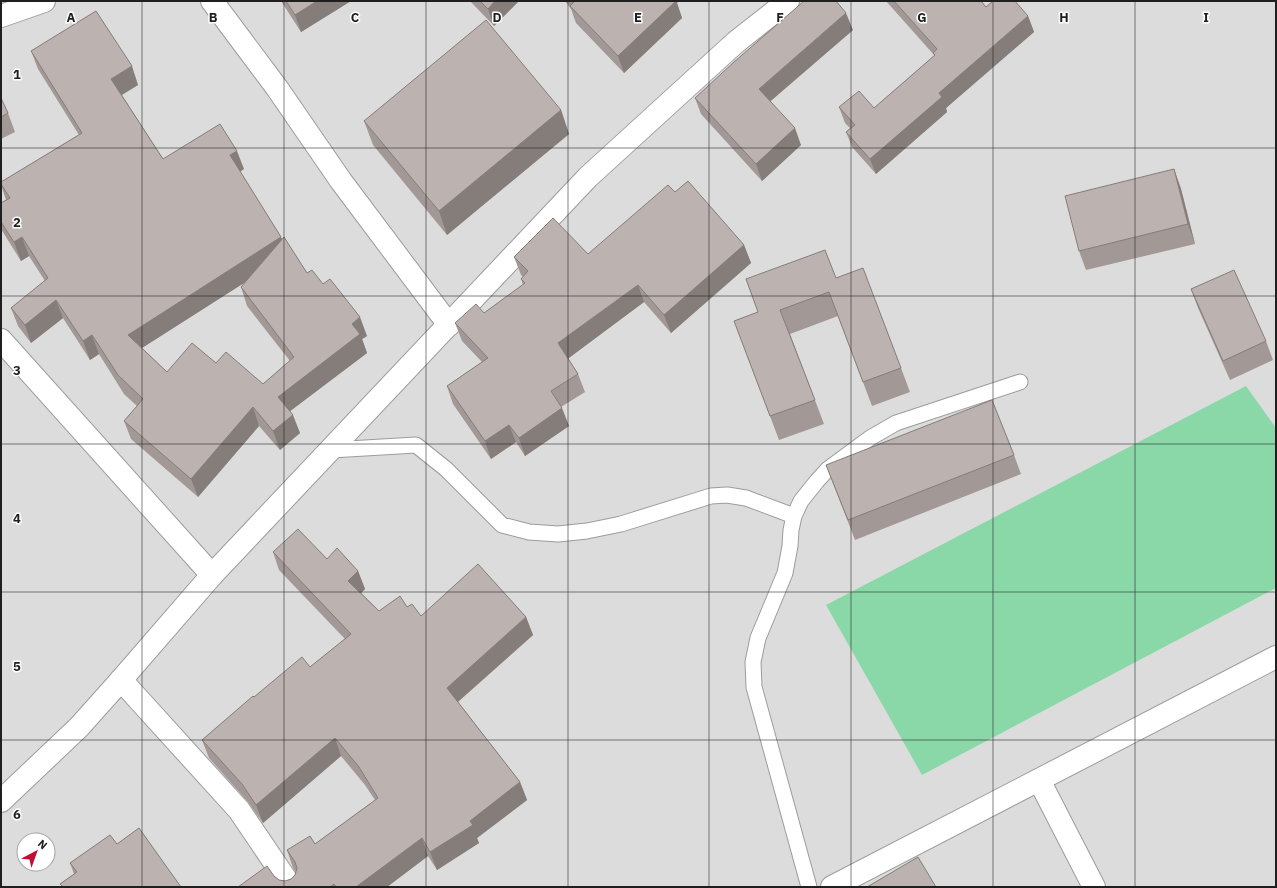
<svg xmlns="http://www.w3.org/2000/svg" width="1277" height="888" font-family="'IBM Plex Sans',sans-serif">
<rect width="100%" height="100%" fill="#efeae6"/>
<path fill="#dddcdc" fill-rule="evenodd" d="M 1,1 L 1276,1 L 1276,887 L 1,887 ZM 24,840 L 48,840 L 48,864 L 24,864 Z"/>
<path fill="#8ad8a8" d="M 1246,386 L 1276,428 L 1276,588 L 922,775 L 826,605 Z"/>
<g fill="none" stroke-linecap="round" stroke-linejoin="round">
<defs>
<g id="service">
<path d="M 331,450 L 416,445 L 446,469 L 502,525 L 529,532 L 558,534 L 587,531 L 621,524 L 711,496 L 727,495 L 746,498 L 794,516"/>
<path d="M 809,887 L 754,687 L 753,662 L 758,638 L 785,573 L 790,546 L 791,530 L 794,516 L 801,501 L 817,481 L 828,469 L 870,438 L 896,423 L 1020,382"/>
</g>
<g id="minor">
<path d="M 212,1 L 277,88 L 341,181 L 449,325"/>
<path d="M 1,16 L 44,1"/>
<path d="M 1,340 L 212,575"/>
<path d="M 121,680 L 239,810 L 291,887"/>
<path d="M 1039,780 L 1094,887"/>
<path d="M 1,801 L 79,727 L 121,680 L 212,575 L 588,177 L 736,42 L 788,1"/>
<path d="M 832,887 L 1276,657"/>
</g>
</defs>
<use href="#service" stroke="#9c9c9c" stroke-width="17"/>
<use href="#minor" stroke="#9c9c9c" stroke-width="24"/>
<use href="#service" stroke="#fff" stroke-width="15"/>
<use href="#minor" stroke="#fff" stroke-width="22"/>
</g>
<g fill="#a29996" fill-rule="evenodd">
<path d="M 281,1 L 351,1 L 301,32 Z"/>
<path d="M 470,1 L 519,1 L 494,26 Z"/>
<path d="M 565,1 L 678,1 L 677,3 L 682,18 L 624,73 L 576,23 L 571,9 Z"/>
<path d="M 886,1 L 981,1 L 986,7 L 1028,16 L 1034,32 L 946,108 L 947,112 L 876,174 L 852,147 L 846,132 L 850,128 L 845,123 L 839,107 L 874,108 L 934,56 L 934,55 Z"/>
<path d="M 853,30 L 770,101 L 801,145 L 762,181 L 701,114 L 695,98 Z"/>
<path d="M 31,51 L 138,85 L 122,95 L 163,159 L 244,169 L 240,171 L 282,239 L 307,273 L 323,284 L 367,336 L 362,339 L 367,353 L 290,411 L 300,433 L 280,450 L 259,426 L 198,497 L 131,439 L 124,421 L 137,406 L 124,394 L 99,354 L 90,360 L 63,318 L 31,343 L 18,326 L 11,308 L 45,281 L 29,256 L 21,261 L 1,229 L 1,203 L 6,200 L 1,185 L 1,182 L 79,135 L 38,69 ZM 244,283 L 241,287 L 247,306 L 290,361 L 263,384 L 216,363 L 167,372 L 142,348 Z"/>
<path d="M 1,98 L 8,113 L 15,132 L 1,139 Z"/>
<path d="M 561,110 L 569,134 L 447,235 L 373,145 L 364,121 Z"/>
<path d="M 1174,169 L 1181,189 L 1195,244 L 1086,270 L 1079,251 Z"/>
<path d="M 675,192 L 744,245 L 751,263 L 671,333 L 644,302 L 568,358 L 578,374 L 585,392 L 561,407 L 569,426 L 525,456 L 516,442 L 491,459 L 453,404 L 447,386 L 482,362 L 462,341 L 455,323 L 484,313 L 523,285 L 521,279 L 523,277 L 521,275 L 514,257 L 588,254 Z"/>
<path d="M 836,278 L 901,368 L 910,392 L 872,406 L 838,316 L 790,334 L 824,424 L 779,440 L 734,321 L 758,312 L 746,279 Z"/>
<path d="M 1191,289 L 1266,341 L 1273,360 L 1230,380 L 1198,308 Z"/>
<path d="M 1014,455 L 1021,474 L 855,540 L 826,465 Z"/>
<path d="M 273,552 L 327,559 L 358,571 L 365,589 L 361,593 L 379,611 L 407,607 L 421,616 L 526,617 L 533,635 L 458,702 L 520,782 L 527,800 L 477,838 L 479,843 L 437,870 L 428,856 L 387,887 L 238,887 L 274,876 L 279,880 L 285,881 L 291,879 L 295,875 L 296,872 L 293,868 L 287,850 L 315,844 L 375,800 L 365,785 L 341,756 L 263,823 L 248,802 L 209,758 L 202,740 L 254,697 L 310,667 L 345,639 L 279,570 Z"/>
<path d="M 117,844 L 181,887 L 62,887 L 60,884 L 74,874 L 70,863 Z"/>
</g>
<g fill="#847d7a">
<path d="M 317,1 L 351,1 L 301,32 L 295,15 Z"/>
<path d="M 495,1 L 519,1 L 494,26 L 488,9 Z"/>
<path d="M 670,1 L 678,1 L 677,3 L 682,18 L 624,73 L 618,56 Z"/>
<path d="M 846,13 L 853,30 L 765,106 L 759,89 Z"/>
<path d="M 1028,16 L 1034,32 L 946,108 L 947,112 L 876,174 L 870,159 L 939,93 Z"/>
<path d="M 132,66 L 138,85 L 118,97 L 111,79 Z"/>
<path d="M 561,110 L 569,134 L 447,235 L 439,211 Z"/>
<path d="M 795,128 L 801,145 L 762,181 L 756,164 Z"/>
<path d="M 237,151 L 244,169 L 237,174 L 230,155 Z"/>
<path d="M 1174,169 L 1181,189 L 1195,244 L 1188,224 Z"/>
<path d="M 22,237 L 29,256 L 21,261 L 14,242 Z"/>
<path d="M 281,237 L 288,255 L 134,353 L 128,335 Z"/>
<path d="M 744,245 L 751,263 L 671,333 L 664,315 Z"/>
<path d="M 638,285 L 644,302 L 565,361 L 558,343 Z"/>
<path d="M 56,300 L 63,318 L 31,343 L 25,325 Z"/>
<path d="M 360,317 L 367,336 L 362,339 L 367,353 L 285,415 L 278,397 L 352,324 Z"/>
<path d="M 92,335 L 99,354 L 90,360 L 83,341 Z"/>
<path d="M 253,407 L 259,426 L 198,497 L 191,479 Z"/>
<path d="M 562,408 L 569,426 L 525,456 L 519,438 Z"/>
<path d="M 293,415 L 300,433 L 280,450 L 273,431 Z"/>
<path d="M 509,425 L 516,442 L 491,459 L 485,441 Z"/>
<path d="M 358,571 L 365,589 L 355,599 L 348,581 Z"/>
<path d="M 526,617 L 533,635 L 453,706 L 447,688 Z"/>
<path d="M 335,738 L 341,756 L 263,823 L 256,805 Z"/>
<path d="M 520,782 L 527,800 L 477,838 L 479,843 L 437,870 L 430,852 Z"/>
<path d="M 422,838 L 428,856 L 387,887 L 356,887 Z"/>
</g>
<g fill="#bcb2af" stroke="#847d7a">
<path d="M 286,1 L 317,1 L 295,15 Z"/>
<path d="M 480,1 L 495,1 L 488,9 Z"/>
<path d="M 573,1 L 676,1 L 618,56 L 570,6 L 574,2 Z"/>
<path d="M 804,1 L 836,1 L 846,13 L 759,89 L 795,128 L 756,164 L 695,98 L 734,62 Z"/>
<path d="M 894,1 L 981,1 L 986,7 L 993,1 L 1015,1 L 1028,16 L 939,93 L 942,97 L 870,159 L 846,132 L 855,125 L 839,107 L 859,91 L 874,108 L 935,55 L 933,53 L 937,49 Z"/>
<path d="M 96,11 L 132,66 L 111,79 L 163,159 L 220,124 L 237,151 L 230,155 L 281,237 L 128,335 L 167,372 L 192,343 L 216,363 L 226,352 L 263,384 L 294,357 L 241,287 L 284,237 L 307,273 L 312,270 L 323,284 L 330,279 L 360,317 L 352,324 L 360,334 L 278,397 L 293,415 L 273,431 L 253,407 L 191,479 L 124,421 L 143,399 L 118,375 L 92,335 L 83,341 L 56,300 L 25,325 L 11,308 L 48,278 L 22,237 L 14,242 L 1,222 L 1,203 L 10,198 L 1,184 L 1,182 L 82,133 L 31,51 Z"/>
<path d="M 486,20 L 561,110 L 439,211 L 364,121 Z"/>
<path d="M 1,98 L 8,113 L 1,117 Z"/>
<path d="M 1174,169 L 1188,224 L 1079,251 L 1065,196 Z"/>
<path d="M 688,181 L 744,245 L 664,315 L 638,285 L 558,343 L 578,374 L 551,391 L 562,408 L 519,438 L 509,425 L 485,441 L 447,386 L 488,358 L 455,323 L 476,304 L 484,313 L 525,283 L 521,279 L 528,271 L 514,257 L 553,218 L 588,254 L 668,185 L 675,192 Z"/>
<path d="M 825,250 L 836,278 L 863,268 L 901,368 L 863,382 L 829,292 L 780,310 L 815,400 L 770,416 L 734,321 L 758,312 L 746,279 Z"/>
<path d="M 1234,270 L 1266,341 L 1223,361 L 1191,289 Z"/>
<path d="M 992,400 L 1014,455 L 848,520 L 826,465 Z"/>
<path d="M 298,529 L 327,559 L 337,548 L 358,571 L 348,581 L 379,611 L 400,596 L 407,607 L 412,604 L 421,616 L 478,564 L 526,617 L 447,688 L 520,782 L 470,821 L 473,825 L 430,852 L 422,838 L 356,887 L 336,887 L 334,884 L 330,887 L 238,887 L 267,866 L 274,876 L 279,880 L 285,881 L 291,879 L 295,875 L 297,868 L 295,862 L 287,850 L 310,836 L 315,844 L 378,798 L 359,767 L 335,738 L 256,805 L 242,784 L 202,740 L 253,696 L 254,697 L 302,657 L 310,667 L 351,634 L 273,552 Z"/>
<path d="M 139,828 L 181,887 L 63,887 L 60,884 L 77,872 L 70,863 L 110,835 L 117,844 Z"/>
<path d="M 918,857 L 936,887 L 867,887 Z"/>
</g>
<path fill="none" stroke="#1f1f1f" stroke-width="1" stroke-opacity="0.55" d="M 142,1 L 142,887M 284,1 L 284,887M 426,1 L 426,887M 568,1 L 568,887M 709,1 L 709,887M 851,1 L 851,887M 993,1 L 993,887M 1135,1 L 1135,887M 1,148 L 1276,148M 1,296 L 1276,296M 1,444 L 1276,444M 1,592 L 1276,592M 1,740 L 1276,740"/>
<g font-size="13" text-anchor="middle" font-weight="bold" fill="#1f1f1f" stroke="#fff" stroke-width="3" stroke-linejoin="round" paint-order="stroke">
<text x="71" y="22">A</text>
<text x="213" y="22">B</text>
<text x="355" y="22">C</text>
<text x="497" y="22">D</text>
<text x="638" y="22">E</text>
<text x="780" y="22">F</text>
<text x="922" y="22">G</text>
<text x="1064" y="22">H</text>
<text x="1206" y="22">I</text>
<text x="17" y="79">1</text>
<text x="17" y="227">2</text>
<text x="17" y="375">3</text>
<text x="17" y="523">4</text>
<text x="17" y="671">5</text>
<text x="17" y="819">6</text>
</g>
<rect width="1277" height="888" fill="none" stroke="#1f1f1f" stroke-width="4"/>
<g transform="translate(36 852) rotate(41)"><circle r="19" fill="#ffffff" stroke="#a5a5a5"/>
<path d="M0-3L7 15L0 10L-7 15Z" fill="#be1037"/>
<text y="-6" font-size="11" font-weight="bold" text-anchor="middle" fill="#1f1f1f">N</text>
</g>
</svg>
